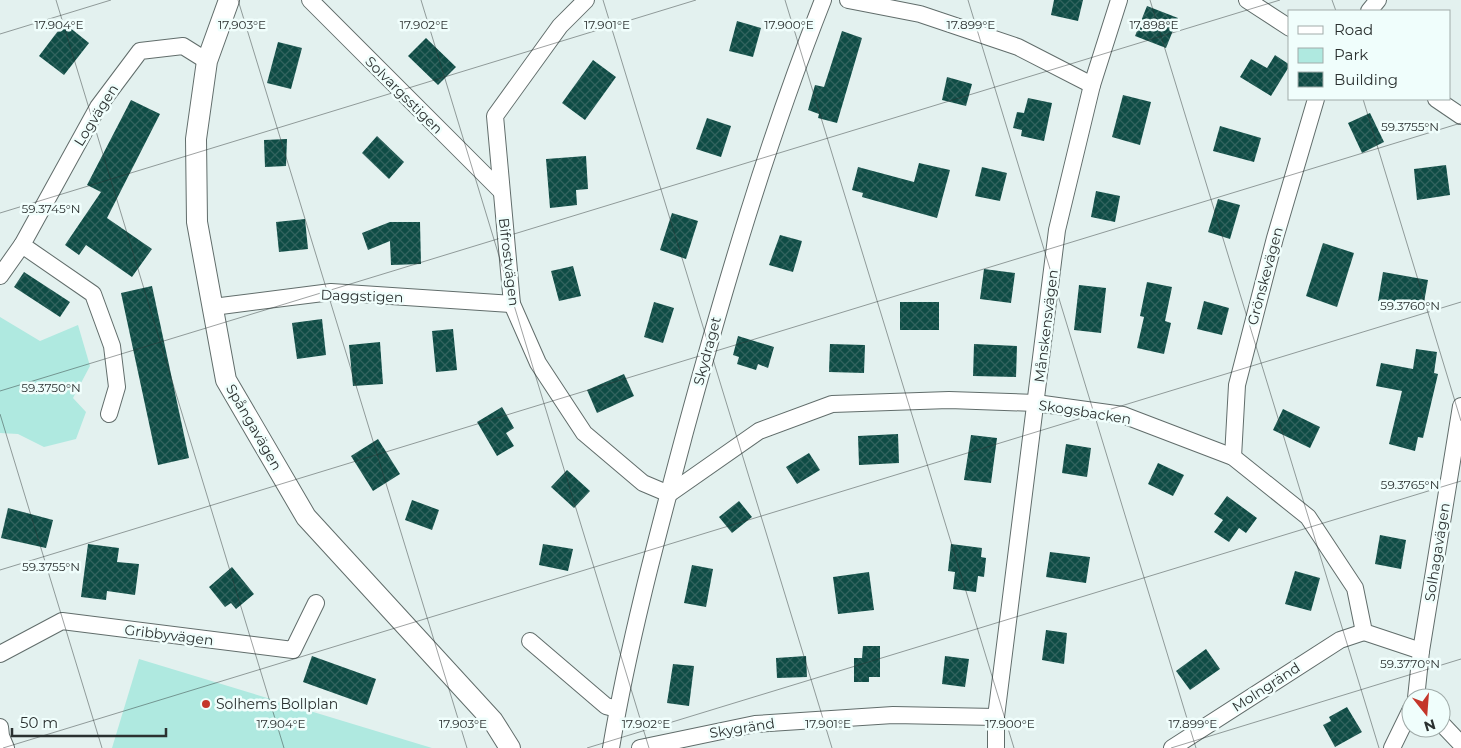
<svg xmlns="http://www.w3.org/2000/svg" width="1461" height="748" font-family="Montserrat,sans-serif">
<defs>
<pattern id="building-cross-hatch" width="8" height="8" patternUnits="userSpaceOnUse" patternTransform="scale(1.25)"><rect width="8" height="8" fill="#0f4c45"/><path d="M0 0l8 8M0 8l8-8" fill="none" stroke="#32635e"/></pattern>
</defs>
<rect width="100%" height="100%" fill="#e3f1ef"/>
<g fill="#afe9e0">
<path d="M 0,317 L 40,341 L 78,325 L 90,366 L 73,398 L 86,412 L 76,439 L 44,447 L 18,434 L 0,433 Z"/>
<path d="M 139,659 L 432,748 L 112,748 Z"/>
</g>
<g fill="url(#building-cross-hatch)">
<path d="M 1054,0 L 1083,0 L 1078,21 L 1051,15 Z"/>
<path d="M 1147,6 L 1178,18 L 1166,48 L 1135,36 Z"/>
<path d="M 737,21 L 761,28 L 753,57 L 729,51 Z"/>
<path d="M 64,23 L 89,43 L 64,75 L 39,56 Z"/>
<path d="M 842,31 L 862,38 L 837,123 L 818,118 L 819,114 L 808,110 L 815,85 L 824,87 Z"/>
<path d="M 426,38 L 456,67 L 438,85 L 408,56 Z"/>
<path d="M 278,42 L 302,48 L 291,89 L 267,83 Z"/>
<path d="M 1275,55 L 1290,65 L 1271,96 L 1240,77 L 1251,59 L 1267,68 Z"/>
<path d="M 593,60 L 616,77 L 585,120 L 562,103 Z"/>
<path d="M 947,77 L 972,84 L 966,106 L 942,100 Z"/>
<path d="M 1123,95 L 1151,102 L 1140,145 L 1112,137 Z"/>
<path d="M 1028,98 L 1052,103 L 1044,141 L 1021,136 L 1022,130 L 1013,128 L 1017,112 L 1024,113 Z"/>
<path d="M 131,100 L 160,114 L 107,218 L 152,249 L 132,277 L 86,245 L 79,255 L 65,245 L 101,192 L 87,185 Z"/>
<path d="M 1370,113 L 1384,142 L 1362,153 L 1348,123 Z"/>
<path d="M 707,118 L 731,126 L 721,157 L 696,149 Z"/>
<path d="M 1220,126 L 1261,138 L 1254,162 L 1213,151 Z"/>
<path d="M 377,136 L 404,162 L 389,179 L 362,153 Z"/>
<path d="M 287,139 L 286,166 L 265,167 L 264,140 Z"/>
<path d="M 586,156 L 588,189 L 576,190 L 577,205 L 550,208 L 546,159 Z"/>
<path d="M 919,163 L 950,170 L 937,218 L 862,197 L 863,193 L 852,190 L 858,167 L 914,182 Z"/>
<path d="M 1446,165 L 1450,195 L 1417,200 L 1414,169 Z"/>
<path d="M 982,167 L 1007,173 L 1000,201 L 975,196 Z"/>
<path d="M 1096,191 L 1120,196 L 1115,222 L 1091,217 Z"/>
<path d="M 1218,199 L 1240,205 L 1230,239 L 1208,232 Z"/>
<path d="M 672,213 L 698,221 L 686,259 L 660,250 Z"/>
<path d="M 305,219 L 308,249 L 279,252 L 276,222 Z"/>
<path d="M 390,222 L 420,222 L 421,264 L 391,265 L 390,241 L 368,250 L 362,233 Z"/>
<path d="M 780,235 L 802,241 L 793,272 L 769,265 Z"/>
<path d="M 1323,243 L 1354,253 L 1337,307 L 1306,296 Z"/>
<path d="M 573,266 L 581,296 L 559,301 L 551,271 Z"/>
<path d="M 984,269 L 1015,273 L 1011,303 L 980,299 Z"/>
<path d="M 24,272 L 70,302 L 60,317 L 14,287 Z"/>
<path d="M 1383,272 L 1428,280 L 1423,308 L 1378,301 Z"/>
<path d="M 1147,282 L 1172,287 L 1165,321 L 1171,323 L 1164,354 L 1137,348 L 1144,317 L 1140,316 Z"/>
<path d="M 1079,285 L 1106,288 L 1101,333 L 1074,330 Z"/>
<path d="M 152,286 L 189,458 L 158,465 L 121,293 Z"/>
<path d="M 1204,301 L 1229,308 L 1222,335 L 1197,329 Z"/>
<path d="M 654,302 L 674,308 L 663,343 L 644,337 Z"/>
<rect x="900" y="302" width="39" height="28"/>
<path d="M 322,319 L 326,355 L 297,359 L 292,323 Z"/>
<path d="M 453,329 L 457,370 L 436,372 L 432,331 Z"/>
<path d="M 738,336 L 774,347 L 768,368 L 758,364 L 756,370 L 737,364 L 739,357 L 733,355 Z"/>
<path d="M 380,342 L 383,384 L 353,386 L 349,345 Z"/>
<path d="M 830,344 L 865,345 L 864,373 L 829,372 Z"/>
<path d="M 974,344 L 1017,346 L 1016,377 L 973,376 Z"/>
<path d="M 1416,349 L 1437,352 L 1434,373 L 1438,374 L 1423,438 L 1418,437 L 1415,451 L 1389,444 L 1402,391 L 1376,386 L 1381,363 L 1413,369 Z"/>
<path d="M 624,374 L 634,396 L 597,413 L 587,390 Z"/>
<path d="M 502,407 L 514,428 L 506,433 L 514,446 L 497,456 L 477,422 Z"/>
<path d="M 1283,409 L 1320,427 L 1310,448 L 1273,430 Z"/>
<path d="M 898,434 L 899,463 L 859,465 L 858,436 Z"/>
<path d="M 971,435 L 997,438 L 991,483 L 964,480 Z"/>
<path d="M 378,439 L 400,474 L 373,491 L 351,456 Z"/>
<path d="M 1066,444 L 1091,448 L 1087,477 L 1062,473 Z"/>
<path d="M 809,453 L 820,470 L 797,484 L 786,467 Z"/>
<path d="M 1158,463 L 1184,475 L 1173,496 L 1148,484 Z"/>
<path d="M 567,470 L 590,491 L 574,508 L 551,487 Z"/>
<path d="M 1227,496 L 1257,518 L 1246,533 L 1239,528 L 1229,542 L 1214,532 L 1223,520 L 1214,514 Z"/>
<path d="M 412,500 L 439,510 L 432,530 L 405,520 Z"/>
<path d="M 739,501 L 752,517 L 732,533 L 719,517 Z"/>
<path d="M 8,508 L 53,520 L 46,548 L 1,538 Z"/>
<path d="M 1380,535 L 1406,540 L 1401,569 L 1375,564 Z"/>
<path d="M 88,544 L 119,548 L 117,562 L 139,564 L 135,595 L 107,591 L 106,600 L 81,597 Z"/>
<path d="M 543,544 L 573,549 L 568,571 L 539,565 Z"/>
<path d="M 951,544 L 982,548 L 981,557 L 986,558 L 984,577 L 978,576 L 976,592 L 953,589 L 955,572 L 948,571 Z"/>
<path d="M 1050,552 L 1090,557 L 1086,583 L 1046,577 Z"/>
<path d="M 692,565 L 713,569 L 706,607 L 684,603 Z"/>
<path d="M 232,567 L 254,594 L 236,609 L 231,603 L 225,607 L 209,587 Z"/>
<path d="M 1295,571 L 1320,578 L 1311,611 L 1285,604 Z"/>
<path d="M 869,572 L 874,610 L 838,614 L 833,577 Z"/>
<path d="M 1046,630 L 1067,633 L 1064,664 L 1042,660 Z"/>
<path d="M 863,646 L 880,646 L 880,677 L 869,677 L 869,682 L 854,682 L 854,658 L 862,658 Z"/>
<path d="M 1206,649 L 1220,669 L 1190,690 L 1176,671 Z"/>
<path d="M 312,656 L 376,679 L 367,705 L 303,682 Z"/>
<path d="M 806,656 L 807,677 L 777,678 L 776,658 Z"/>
<path d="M 945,656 L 969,659 L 965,687 L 942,684 Z"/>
<path d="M 673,664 L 694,666 L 689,706 L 667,703 Z"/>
<path d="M 1347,707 L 1362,732 L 1335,747 L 1323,725 L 1331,721 L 1329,717 Z"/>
</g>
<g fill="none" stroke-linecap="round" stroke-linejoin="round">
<defs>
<g id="minor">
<path d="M 310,0 L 500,190"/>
<path d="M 586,0 L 560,26 L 495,116 L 512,304 L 538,363 L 584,433 L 643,483 L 669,494 L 759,431 L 832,404 L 949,400 L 1036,403 L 1123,415 L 1233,457 L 1308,517 L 1355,588 L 1364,632 L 1421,651"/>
<path d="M 848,0 L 920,14 L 1018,47 L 1092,85"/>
<path d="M 1247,0 L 1290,28"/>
<path d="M 1369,11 L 1378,0"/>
<path d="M 1436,99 L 1461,116"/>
<path d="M 0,276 L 22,245"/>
<path d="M 213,307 L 331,292 L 512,304"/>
<path d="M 109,414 L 117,387 L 112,346 L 93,294 L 22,245 L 98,107 L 140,51 L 183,46 L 207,61"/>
<path d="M 1233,457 L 1237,385 L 1275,238 L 1316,99"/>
<path d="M 530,641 L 606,706 L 617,709"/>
<path d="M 0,654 L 62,621 L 293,650 L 316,603"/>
<path d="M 1416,698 L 1421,651 L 1461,406"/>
<path d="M 1441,723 L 1461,744"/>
<path d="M 0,727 L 1,736 L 6,748"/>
<path d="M 611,748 C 629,641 657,537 685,432 C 725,285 767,142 823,0"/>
<path d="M 640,748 L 755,724 L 893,715 L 996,717"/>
<path d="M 996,748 L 996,717 L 1057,230 L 1092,85 L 1119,0"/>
<path d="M 1172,748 L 1340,640 L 1364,632"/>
<path d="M 1392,748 L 1411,709"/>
</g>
<path id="tertiary" d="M 229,0 L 207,61 L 196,139 L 197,222 L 226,380 L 306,517 L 493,721 L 510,748"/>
</defs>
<use href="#minor" stroke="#616d6b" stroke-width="18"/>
<use href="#tertiary" stroke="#616d6b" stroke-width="22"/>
<use href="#minor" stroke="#fff" stroke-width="16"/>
<use href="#tertiary" stroke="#fff" stroke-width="20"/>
</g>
<path fill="none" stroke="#2b3130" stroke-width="1" stroke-opacity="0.45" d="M 56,0 L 284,748M 238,0 L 467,748M 421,0 L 649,748M 603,0 L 832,748M 785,0 L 1014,748M 968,0 L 1196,748M 1150,0 L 1379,748M 1332,0 L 1336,11M 0,34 L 111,0M 1363,99 L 1461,421M 0,213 L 696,0M 0,391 L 1280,0M 0,414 L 102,748M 0,570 L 1461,123M 3,748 L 1461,302M 587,748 L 1461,481M 1171,748 L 1461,659"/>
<circle fill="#c4362a" stroke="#f0fefc" stroke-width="2" cx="206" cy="704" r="5"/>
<g text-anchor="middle" stroke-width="5" stroke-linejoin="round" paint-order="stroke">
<g font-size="14" fill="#2b3130" stroke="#f0fefc">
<text transform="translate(404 95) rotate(45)" y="5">Solvargsstigen</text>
<text transform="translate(96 115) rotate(-58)" y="5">Logvägen</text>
<text transform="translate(509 262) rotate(83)" y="5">Bifrostvägen</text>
<text transform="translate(1265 276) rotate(-75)" y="5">Grönskevägen</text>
<text transform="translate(362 296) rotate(2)" y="5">Daggstigen</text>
<text transform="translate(1046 326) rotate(-83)" y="5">Månskensvägen</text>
<text transform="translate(707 351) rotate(-75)" y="5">Skydraget</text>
<text transform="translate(1085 412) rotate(9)" y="5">Skogsbacken</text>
<text transform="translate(254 427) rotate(60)" y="5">Spångavägen</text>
<text transform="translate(1437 552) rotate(-81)" y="5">Solhagavägen</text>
<text transform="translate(169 635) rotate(7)" y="5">Gribbyvägen</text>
<text transform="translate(1266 687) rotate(-33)" y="5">Molngränd</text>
<text transform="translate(742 728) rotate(-9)" y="5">Skygränd</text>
</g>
<g font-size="14" fill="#2b3130" stroke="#f0fefc" text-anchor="start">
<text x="216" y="709">Solhems Bollplan</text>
</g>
</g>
<g font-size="12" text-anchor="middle" fill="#2b3130" stroke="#f0fefc" stroke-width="5" stroke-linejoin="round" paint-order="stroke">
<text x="59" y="29">17.904°E</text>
<text x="242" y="29">17.903°E</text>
<text x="424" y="29">17.902°E</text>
<text x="607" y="29">17.901°E</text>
<text x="789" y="29">17.900°E</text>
<text x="971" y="29">17.899°E</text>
<text x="1154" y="29">17.898°E</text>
<text x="1410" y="131">59.3755°N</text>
<text x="51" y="213">59.3745°N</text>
<text x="1410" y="310">59.3760°N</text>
<text x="51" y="392">59.3750°N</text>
<text x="1410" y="489">59.3765°N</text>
<text x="51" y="571">59.3755°N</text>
<text x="1410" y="668">59.3770°N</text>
<text x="281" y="728">17.904°E</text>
<text x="463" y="728">17.903°E</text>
<text x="646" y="728">17.902°E</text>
<text x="828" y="728">17.901°E</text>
<text x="1010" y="728">17.900°E</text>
<text x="1193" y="728">17.899°E</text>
</g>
<rect x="1288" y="10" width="162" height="90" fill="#f0fefc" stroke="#a1acaa"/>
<rect x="1298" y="26" width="25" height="8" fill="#ffffff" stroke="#a1acaa"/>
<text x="1334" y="35" font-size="15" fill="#2b3130">Road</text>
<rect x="1298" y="48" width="25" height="15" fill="#afe9e0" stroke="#a1acaa"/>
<text x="1334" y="60" font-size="15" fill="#2b3130">Park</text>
<rect x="1298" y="72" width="25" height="15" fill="url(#building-cross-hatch)" stroke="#a1acaa"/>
<text x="1334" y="85" font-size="15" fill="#2b3130">Building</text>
<g transform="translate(1426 713) rotate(163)"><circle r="24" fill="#f0fefc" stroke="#a1acaa"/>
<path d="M0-4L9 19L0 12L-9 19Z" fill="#c4362a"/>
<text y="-8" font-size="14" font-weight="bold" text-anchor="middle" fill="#2b3130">N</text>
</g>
<path d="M12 728v8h154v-8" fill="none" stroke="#2b3130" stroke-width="2.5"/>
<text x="20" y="728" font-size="15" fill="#2b3130" stroke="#f0fefc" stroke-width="4" paint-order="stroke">50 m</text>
</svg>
